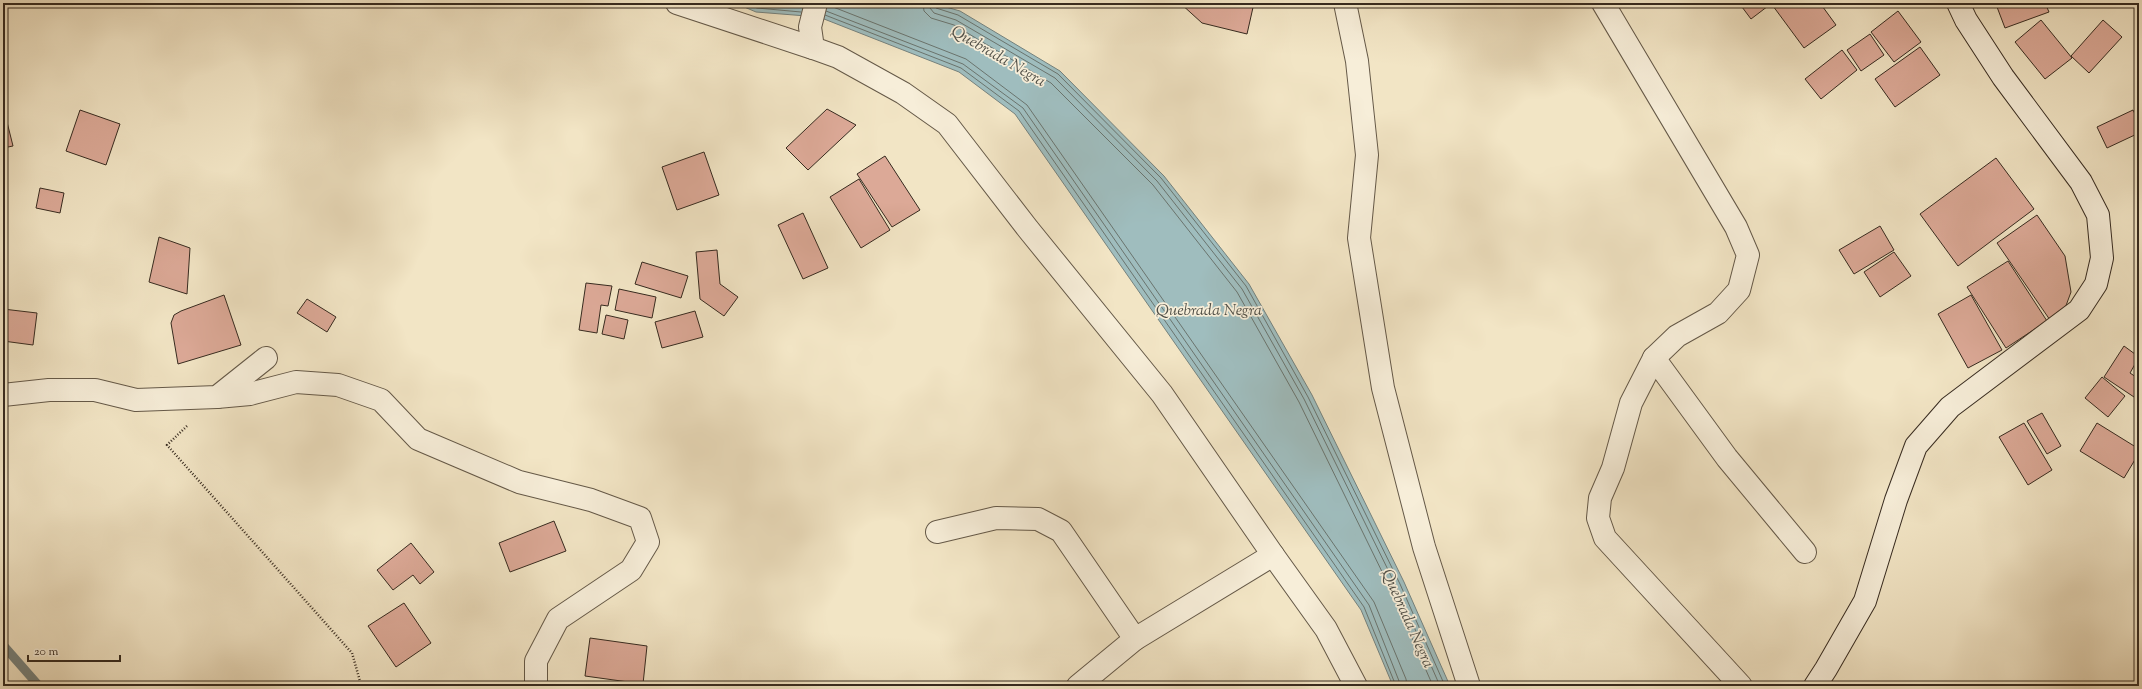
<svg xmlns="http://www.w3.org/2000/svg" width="2142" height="689" font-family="'Sorts Mill Goudy',serif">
<rect width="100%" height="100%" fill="#f2e5c5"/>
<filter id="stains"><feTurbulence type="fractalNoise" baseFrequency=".005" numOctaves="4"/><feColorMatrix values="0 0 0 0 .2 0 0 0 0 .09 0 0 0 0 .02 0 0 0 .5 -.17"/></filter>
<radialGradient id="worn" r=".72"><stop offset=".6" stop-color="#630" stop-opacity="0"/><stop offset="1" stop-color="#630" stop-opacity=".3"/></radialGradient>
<path fill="#9fbdbe" stroke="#75827e" d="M 735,3 L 932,3 L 960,11 L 1060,71 L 1164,176 L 1249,284 L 1312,395 L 1404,582 L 1450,686 L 1393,686 L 1361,610 L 1015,114 L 959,72 L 819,17 L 756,12 Z"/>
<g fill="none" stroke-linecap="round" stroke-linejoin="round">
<g stroke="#6a746e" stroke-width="1">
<path d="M 745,3 L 757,8 L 801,12"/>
<path d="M 759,3 L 803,7"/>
<path d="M 923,3 L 924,11 L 931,18 L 954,25 L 1051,83 L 1153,185 L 1237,292 L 1299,402 L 1390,588 L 1433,686"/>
<path d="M 929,3 L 930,8 L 934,13 L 956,20 L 1055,78 L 1157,181 L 1242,289 L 1304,399 L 1396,586 L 1440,686"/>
<path d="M 934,3 L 936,8 L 958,15 L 1058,74 L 1161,178 L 1246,286 L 1308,397 L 1400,584 L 1445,686"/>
<path d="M 828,5 L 966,59 L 1027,105 L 1374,602 L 1406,679 L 1407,686"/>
<path d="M 826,11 L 963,64 L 1023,108 L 1369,605 L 1401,686"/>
<path d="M 825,15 L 961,68 L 1019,111 L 1364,607 L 1396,686"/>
</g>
<path stroke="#75827e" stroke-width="9" d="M 3,645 L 39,686"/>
</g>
<g fill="#dca997" stroke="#362a1f">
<path d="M 1180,3 L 1254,3 L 1247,34 L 1202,23 Z"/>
<path d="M 1739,3 L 1772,3 L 1751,19 Z"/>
<path d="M 1778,3 L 1820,3 L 1836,25 L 1804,48 L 1773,6 Z"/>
<path d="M 2007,3 L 2045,3 L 2049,12 L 2005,28 L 1997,7 Z"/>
<path d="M 1898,11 L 1921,42 L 1894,62 L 1871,32 Z"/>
<path d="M 2041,20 L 2072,58 L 2045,79 L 2015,42 Z"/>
<path d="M 2103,20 L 2122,37 L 2089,73 L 2071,56 Z"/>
<path d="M 1870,34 L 1884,55 L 1861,71 L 1847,50 Z"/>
<path d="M 1920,47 L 1940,75 L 1895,107 L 1875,79 Z"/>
<path d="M 1842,50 L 1857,70 L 1821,99 L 1805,79 Z"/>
<path d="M 3,106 L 13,146 L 3,148 Z"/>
<path d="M 827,109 L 856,125 L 808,170 L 786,148 Z"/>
<path d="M 80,110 L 120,124 L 106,165 L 66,151 Z"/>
<path d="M 2133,110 L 2139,122 L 2139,133 L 2107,148 L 2097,127 Z"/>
<path d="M 704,152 L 719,195 L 677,210 L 662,167 Z"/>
<path d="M 885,156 L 920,210 L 892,227 L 857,174 Z"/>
<path d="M 1996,158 L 2034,209 L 1958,266 L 1920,214 Z"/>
<path d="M 859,179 L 890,230 L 861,248 L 830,197 Z"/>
<path d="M 40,188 L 64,193 L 60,213 L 36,208 Z"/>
<path d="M 803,213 L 828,268 L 803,279 L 778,225 Z"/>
<path d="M 2037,215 L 2065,256 L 2071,292 L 2064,311 L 2050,320 L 1997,243 Z"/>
<path d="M 1880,226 L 1894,250 L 1854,274 L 1839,250 Z"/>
<path d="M 159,237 L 190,248 L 187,294 L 149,282 Z"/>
<path d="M 717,250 L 720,284 L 738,297 L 724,316 L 700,299 L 696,252 Z"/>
<path d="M 1894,252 L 1911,276 L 1880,297 L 1864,272 Z"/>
<path d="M 2008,261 L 2047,321 L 2006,348 L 1967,287 Z"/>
<path d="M 642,262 L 688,276 L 681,298 L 635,284 Z"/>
<path d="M 586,283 L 612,286 L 608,306 L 601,305 L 597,333 L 579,330 Z"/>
<path d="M 619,289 L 656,297 L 652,318 L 615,310 Z"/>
<path d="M 224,295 L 241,345 L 178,364 L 171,323 L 174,315 L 181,311 Z"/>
<path d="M 1971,295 L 2002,350 L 1968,368 L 1938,314 Z"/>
<path d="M 307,299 L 336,317 L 327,332 L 297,313 Z"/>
<path d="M 3,309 L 37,313 L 33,345 L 3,341 Z"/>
<path d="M 695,311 L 703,337 L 662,348 L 655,322 Z"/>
<path d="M 606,315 L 628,320 L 624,339 L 602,334 Z"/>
<path d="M 2124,346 L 2139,357 L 2130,373 L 2139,379 L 2139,389 L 2134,397 L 2104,377 Z"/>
<path d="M 2102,377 L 2125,396 L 2108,417 L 2085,398 Z"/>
<path d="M 2042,413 L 2061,446 L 2047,454 L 2027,421 Z"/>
<path d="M 2024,423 L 2052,470 L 2028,485 L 1999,437 Z"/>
<path d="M 2097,423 L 2139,449 L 2139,453 L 2124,478 L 2080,451 Z"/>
<path d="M 554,521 L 566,551 L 510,572 L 499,543 Z"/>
<path d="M 411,543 L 434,572 L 420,584 L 413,575 L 393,590 L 377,570 Z"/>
<path d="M 404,603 L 431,643 L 396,667 L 368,626 Z"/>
<path d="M 590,638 L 647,646 L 643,684 L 585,676 Z"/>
</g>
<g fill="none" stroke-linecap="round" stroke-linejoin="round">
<defs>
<g id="street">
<path d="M 677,3 L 813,48"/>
<path d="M 816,3 L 810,27 L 813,48 L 838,57 L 903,93 L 947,124 L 1028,229 L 1162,394 L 1273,555 L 1326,629 L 1356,686"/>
<path d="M 1345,3 L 1357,61 L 1367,155 L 1359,238 L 1383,388 L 1424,547 L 1469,686"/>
<path d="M 1603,3 L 1736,227 L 1748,255 L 1739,290 L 1718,313 L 1677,336 L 1654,358 L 1631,403 L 1613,468 L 1600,498 L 1598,518 L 1605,538 L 1741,686"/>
<path d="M 1654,358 L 1727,458 L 1805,552"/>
<path d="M 3,395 L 49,390 L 95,390 L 136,400 L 217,397 L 266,358"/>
<path d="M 217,397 L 250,394 L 296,382 L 338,385 L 381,400 L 418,439 L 519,482 L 591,500 L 640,518 L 648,542 L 631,570 L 558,619 L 536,661 L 536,686"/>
<path d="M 937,532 L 996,518 L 1038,519 L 1061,531 L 1135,639 L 1273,555"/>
<path d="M 1078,686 L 1135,639"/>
</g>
<path id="secondary" d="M 1815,686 L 1826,669 L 1865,601 L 1896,500 L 1916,446 L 1950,407 L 2079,310 L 2096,284 L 2102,258 L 2098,215 L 2081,182 L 2003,77 L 1966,20 L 1958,3"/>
</defs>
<use href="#street" stroke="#655948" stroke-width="24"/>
<use href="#secondary" stroke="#362a1f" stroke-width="24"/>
<path stroke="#362a1f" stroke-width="2.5" stroke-dasharray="1 2" stroke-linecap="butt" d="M 187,426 L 167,445 L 352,653 L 360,681 L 355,686"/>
<use href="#street" stroke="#f7eed9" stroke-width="22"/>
<use href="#secondary" stroke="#f7eed9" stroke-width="22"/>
</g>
<g text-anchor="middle" stroke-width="3.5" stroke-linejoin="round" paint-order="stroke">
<g font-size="16" font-style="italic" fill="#504f47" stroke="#f7eed9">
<text transform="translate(999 55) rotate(30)" y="6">Quebrada Negra</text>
<text x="1209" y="315">Quebrada Negra</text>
<text transform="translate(1409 618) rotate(66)" y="6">Quebrada Negra</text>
</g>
</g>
<rect width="2142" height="689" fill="none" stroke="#f2e5c5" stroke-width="16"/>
<rect x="4" y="4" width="2134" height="681" fill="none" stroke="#362a1f" stroke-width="2"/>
<rect x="8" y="8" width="2126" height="673" fill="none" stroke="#362a1f"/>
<path d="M28 655v6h92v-6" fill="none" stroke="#362a1f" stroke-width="2"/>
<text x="34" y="655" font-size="12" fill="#362a1f" stroke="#f7eed9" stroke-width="3" paint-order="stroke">20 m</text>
<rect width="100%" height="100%" filter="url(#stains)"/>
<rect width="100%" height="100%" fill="url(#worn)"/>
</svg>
